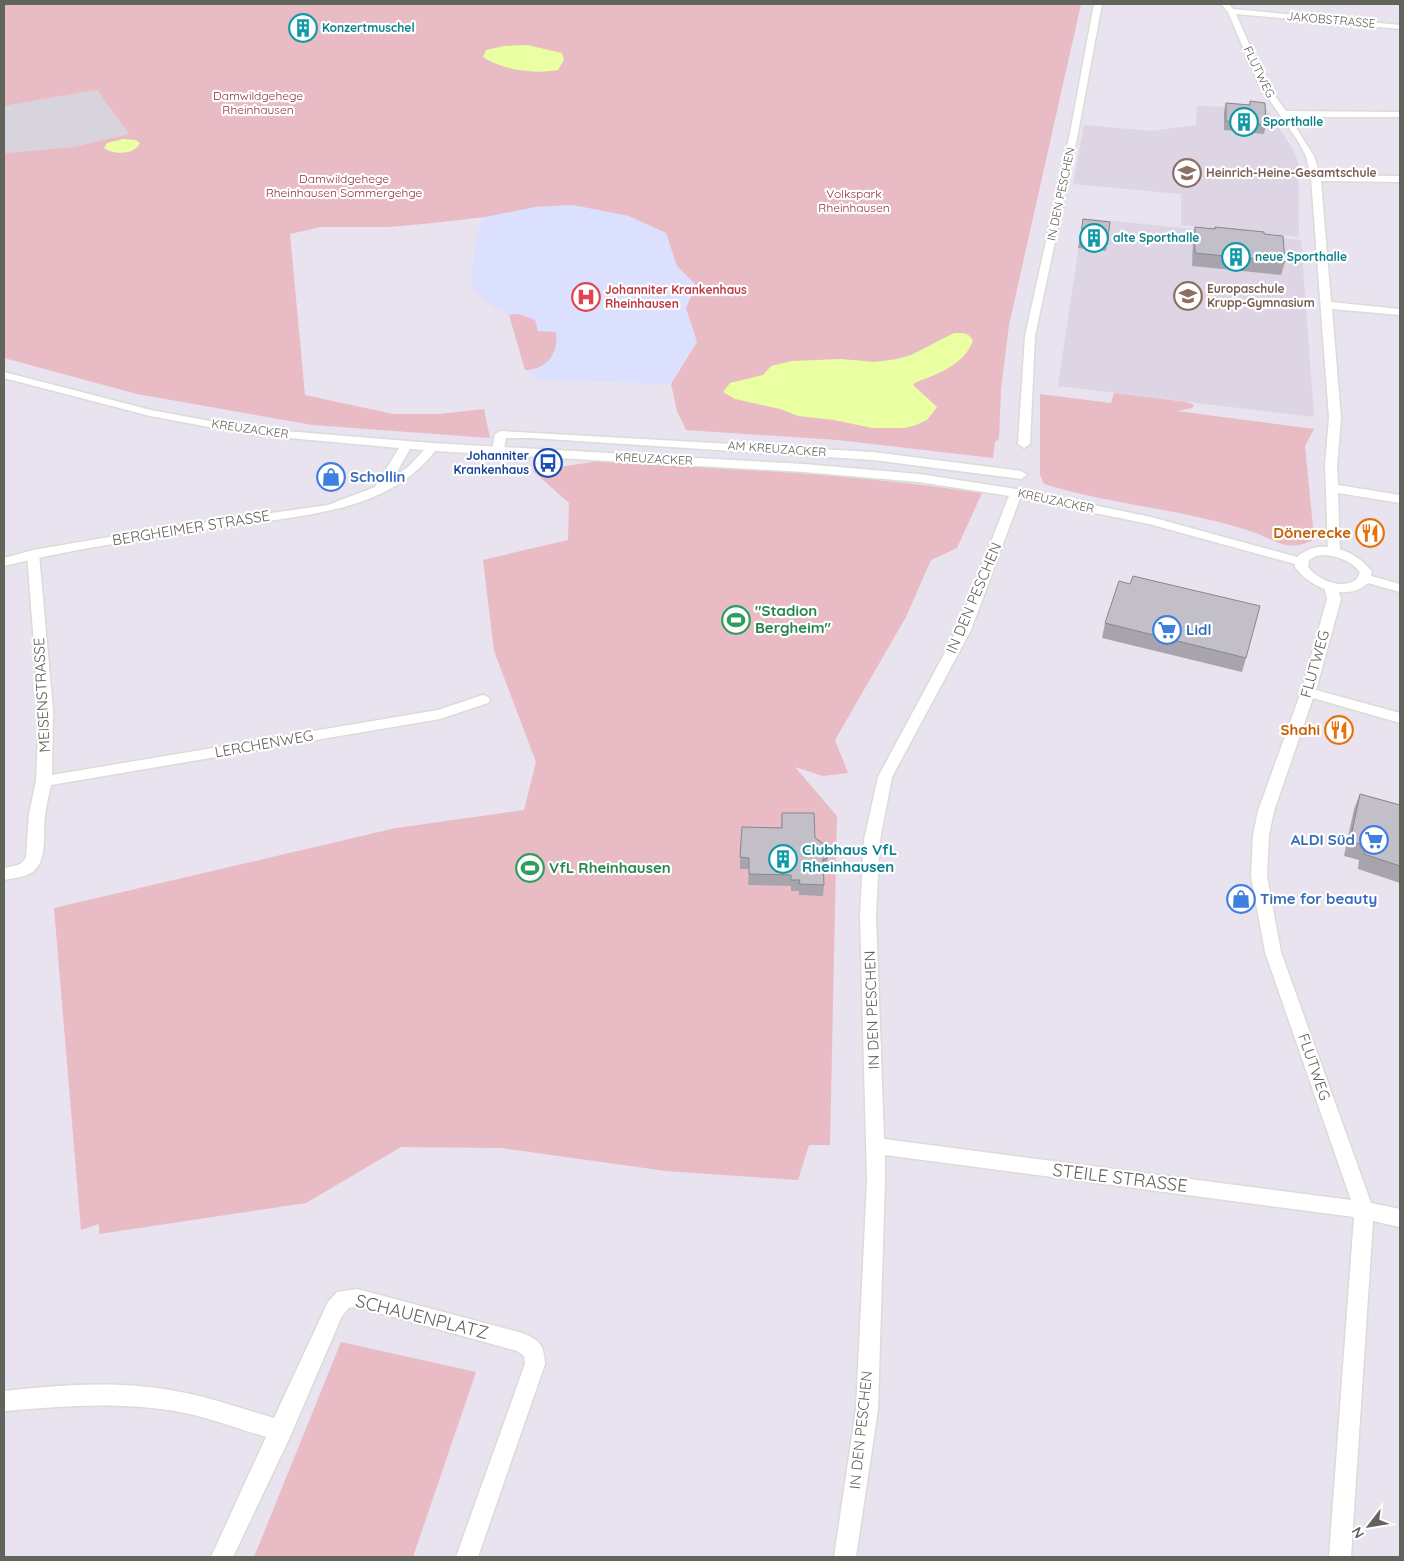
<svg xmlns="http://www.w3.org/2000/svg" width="1404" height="1561" font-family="Quicksand,sans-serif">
<rect width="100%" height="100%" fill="#e9e2ef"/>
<path fill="#d8d4dd" d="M 97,90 L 129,134 L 73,147 L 4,153 L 4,106 Z"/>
<g fill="#ddd4e4">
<path d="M 1197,106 L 1266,108 L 1294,151 L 1298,163 L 1299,237 L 1181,225 L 1181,194 L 1073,184 L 1084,125 L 1152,131 L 1196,125 Z"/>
<path d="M 1083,218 L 1301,240 L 1314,417 L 1058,386 Z"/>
</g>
<path fill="#dbe0fe" d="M 573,205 L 629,216 L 666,233 L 677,266 L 696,285 L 686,308 L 697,342 L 671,384 L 539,380 L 525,370 L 535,370 L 541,332 L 538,331 L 535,320 L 520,314 L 509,315 L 491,306 L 473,289 L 471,279 L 477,233 L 485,217 L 535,207 Z"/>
<g fill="#e9bbc5">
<path d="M 4,4 L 1081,4 L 1009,325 L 1001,389 L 999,439 L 995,442 L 993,458 L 838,440 L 686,430 L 677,411 L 671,384 L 697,342 L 686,308 L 696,285 L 677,266 L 666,233 L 629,216 L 573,205 L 535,207 L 485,217 L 433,223 L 389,227 L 321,227 L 290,234 L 305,395 L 393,414 L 439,414 L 484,409 L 490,438 L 312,425 L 137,394 L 4,358 L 4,153 L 73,147 L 129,134 L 97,90 L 4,106 Z"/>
<path d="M 519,314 L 535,320 L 538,331 L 556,332 C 559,353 547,370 525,370 L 509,315 Z"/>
<path d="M 1114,393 L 1187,402 L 1194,405 L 1192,408 L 1177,411 L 1314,429 L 1305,446 L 1314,537 L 1312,541 C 1285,552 1276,540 1253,532 C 1185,509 1112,505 1044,484 L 1040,475 L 1040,394 L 1111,403 Z"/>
<path d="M 599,461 C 727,468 855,474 982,493 L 957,548 L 931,560 L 906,617 L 835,740 L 848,773 L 823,776 L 795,767 L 837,816 L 830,1145 L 809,1145 L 798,1180 L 666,1171 L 501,1148 L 401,1147 L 306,1203 L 99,1234 L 99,1224 L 81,1230 L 54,908 L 396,828 L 524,810 L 536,762 L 494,651 L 483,560 L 568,540 L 569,503 L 533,471 Z"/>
<path d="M 341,1342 L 476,1372 L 413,1557 L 254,1557 Z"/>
</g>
<g fill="#eaffa1">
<path d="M 527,45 L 562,53 L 564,60 L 558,70 C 533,74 505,71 483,57 L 486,50 L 504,46 Z"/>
<path d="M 123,139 L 136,140 L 140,143 C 135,155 113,155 104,148 L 107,143 Z"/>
<path d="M 954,333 C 963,333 969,332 973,341 C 965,361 947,370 927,378 C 922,380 917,381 913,385 L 937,407 L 927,420 L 916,425 L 905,428 L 872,428 L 834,420 L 798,416 L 780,409 L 735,399 L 723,392 L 730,383 L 763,375 L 771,366 L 792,361 L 841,359 L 875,362 L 897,359 L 911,355 Z"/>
</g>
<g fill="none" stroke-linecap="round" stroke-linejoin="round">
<defs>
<g id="minor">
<path d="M 1094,4 L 1102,4 L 1078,133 L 1035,336 L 1030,444 L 1024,448 L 1018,444 L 1025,336 L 1070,133 Z"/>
<path d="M 1221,4 L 1229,4 L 1233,9 L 1400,25 L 1400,29 L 1236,14 L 1267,85 L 1286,111 L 1400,112 L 1400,117 L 1289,117 L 1314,156 L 1320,175 L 1400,176 L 1400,182 L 1321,181 L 1331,302 L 1400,309 L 1400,315 L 1332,309 L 1341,418 L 1337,465 L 1338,485 L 1400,495 L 1400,503 L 1338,493 L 1340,552 L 1334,556 L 1328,552 L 1325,465 L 1329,418 L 1311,178 L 1306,156 L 1298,141 L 1259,85 L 1228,12 Z"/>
<path d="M 501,431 L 873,452 L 1021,471 L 1027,475 L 1021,479 L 873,460 L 532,438 L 506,438 L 504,450 L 498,454 L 492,450 L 495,434 Z"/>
<path d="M 1016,489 L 1022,493 L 971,630 L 892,777 L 880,840 L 876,915 L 884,1139 L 1351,1200 L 1265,952 L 1251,876 L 1253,835 L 1258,811 L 1301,692 L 1327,599 L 1324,587 L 1331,583 L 1336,584 L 1341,599 L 1316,690 L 1400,713 L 1400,723 L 1313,698 L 1274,811 L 1269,835 L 1267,876 L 1281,952 L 1371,1203 L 1400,1209 L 1400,1227 L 1373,1221 L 1351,1557 L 1329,1557 L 1354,1217 L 885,1155 L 885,1180 L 878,1409 L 856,1557 L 834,1557 L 856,1409 L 867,1180 L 860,915 L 864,840 L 878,777 L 957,630 L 1010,493 Z"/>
<path d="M 33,550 L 39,554 L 53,710 L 52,775 L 438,710 L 483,695 L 488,697 L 490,700 L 488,703 L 440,719 L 51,785 C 49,795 46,805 45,816 C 43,832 47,856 36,869 C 29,877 14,878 4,880 L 4,868 C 13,866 22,866 26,857 L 29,814 L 36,781 L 39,710 L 27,554 Z"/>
<path d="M 357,1289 L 522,1333 C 540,1340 544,1345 545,1364 L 478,1557 L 456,1557 L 525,1364 L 524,1356 L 517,1351 L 357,1307 L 349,1308 L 342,1316 L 289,1439 L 233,1557 L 211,1557 L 266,1437 C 239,1429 213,1419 185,1413 C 125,1401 65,1406 4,1411 L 4,1391 C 65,1384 126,1380 186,1393 C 216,1399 245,1410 274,1418 L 328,1302 L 337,1292 Z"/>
</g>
<path id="tertiary" d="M 4,372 L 151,410 L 247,428 L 432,443 L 804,464 L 919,474 L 1016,489 L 1151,517 L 1297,557 C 1319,536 1357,550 1372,572 L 1371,576 L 1400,584 L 1400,592 L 1368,583 C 1346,603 1310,588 1295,567 L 1295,564 L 1149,524 L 1016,497 L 919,482 L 804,472 L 435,451 C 395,503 330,512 269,521 C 237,525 204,530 172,535 C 115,543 59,552 4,566 L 4,558 L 33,550 L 144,531 L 328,505 L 375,487 L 399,448 L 247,434 L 150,416 L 4,378 ZM 410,449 L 424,450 L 408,467 L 394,477 ZM 1323,555 C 1338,556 1350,560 1360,572 L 1357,579 C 1342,591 1318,580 1308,567 L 1309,560 L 1316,556 Z"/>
</defs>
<use href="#minor" stroke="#d9ddd5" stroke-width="3"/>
<use href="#tertiary" stroke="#d9ddd5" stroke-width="3"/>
<use href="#minor" fill="#fff" fill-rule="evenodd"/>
<use href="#tertiary" fill="#fff" fill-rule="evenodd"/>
</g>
<g fill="#a8a4ad">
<path d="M 1250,101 L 1266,125 L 1264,134 L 1224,130 L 1224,112 L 1226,103 L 1249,105 Z"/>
<path d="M 1083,219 L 1110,222 L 1106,251 L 1078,248 Z"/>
<path d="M 1195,227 L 1214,229 L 1215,227 L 1264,234 L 1285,262 L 1281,275 L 1192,266 L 1193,240 Z"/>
<path d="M 1130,584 L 1246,658 L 1242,672 L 1102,638 L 1105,623 Z"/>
<path d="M 1360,794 L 1400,805 L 1400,883 L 1358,869 L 1359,860 L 1344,856 L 1354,809 Z"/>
<path d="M 782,813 L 815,838 L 827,859 L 826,871 L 823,871 L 824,885 L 823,896 L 799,895 L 799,891 L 791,891 L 791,886 L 748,885 L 749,869 L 740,869 L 740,857 L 781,828 Z"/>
</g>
<g fill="#c3bfc9" stroke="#88868d">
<path d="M 1250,101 L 1265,103 L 1266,125 L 1226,121 L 1226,103 L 1250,105 Z"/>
<path d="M 1083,219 L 1110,222 L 1107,245 L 1080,242 Z"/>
<path d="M 1195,227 L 1215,229 L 1215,227 L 1264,232 L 1264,234 L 1283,236 L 1285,262 L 1195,253 Z"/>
<path d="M 1133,576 L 1260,606 L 1246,658 L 1105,623 L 1119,581 L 1130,584 Z"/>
<path d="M 1360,794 L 1400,805 L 1400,866 L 1364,854 L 1366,846 L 1350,841 Z"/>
<path d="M 782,813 L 814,813 L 815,838 L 827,846 L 827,859 L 823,859 L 824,885 L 799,884 L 800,880 L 791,880 L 791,875 L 749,874 L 749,858 L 740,857 L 742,827 L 782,828 Z"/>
</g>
<defs>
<symbol id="building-ring" viewBox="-11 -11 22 22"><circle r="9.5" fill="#fff" stroke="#0f9aa8" stroke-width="1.5"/><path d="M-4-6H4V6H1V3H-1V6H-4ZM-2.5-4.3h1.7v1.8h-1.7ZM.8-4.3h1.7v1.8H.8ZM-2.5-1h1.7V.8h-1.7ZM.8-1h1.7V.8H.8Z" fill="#0f9aa8"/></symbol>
<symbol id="school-ring" viewBox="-11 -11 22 22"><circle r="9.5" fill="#fff" stroke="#8d6e63" stroke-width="1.5"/><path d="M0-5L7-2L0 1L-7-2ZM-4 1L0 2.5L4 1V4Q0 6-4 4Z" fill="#8d6e63"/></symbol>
<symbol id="hospital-ring" viewBox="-11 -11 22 22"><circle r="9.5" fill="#fff" stroke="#e0444e" stroke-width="1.5"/><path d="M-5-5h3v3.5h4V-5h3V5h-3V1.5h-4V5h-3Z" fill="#e0444e"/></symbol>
<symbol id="bus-ring" viewBox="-11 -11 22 22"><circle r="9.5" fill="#fff" stroke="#1a4fb4" stroke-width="1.5"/><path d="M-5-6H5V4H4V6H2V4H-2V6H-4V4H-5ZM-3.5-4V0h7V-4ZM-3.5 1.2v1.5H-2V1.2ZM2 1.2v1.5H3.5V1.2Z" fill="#1a4fb4"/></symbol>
<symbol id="shop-ring" viewBox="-11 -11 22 22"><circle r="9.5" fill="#fff" stroke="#3f7fe0" stroke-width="1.5"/><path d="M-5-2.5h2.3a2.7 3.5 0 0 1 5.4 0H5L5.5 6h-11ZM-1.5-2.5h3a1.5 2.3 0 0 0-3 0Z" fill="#3f7fe0"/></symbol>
<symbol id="restaurant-ring" viewBox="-11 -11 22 22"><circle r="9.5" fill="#fff" stroke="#e8710a" stroke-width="1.5"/><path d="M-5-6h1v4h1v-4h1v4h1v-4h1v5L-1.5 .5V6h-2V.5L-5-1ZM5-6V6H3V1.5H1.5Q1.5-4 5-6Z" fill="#e8710a"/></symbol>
<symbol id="stadium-ring" viewBox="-11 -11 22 22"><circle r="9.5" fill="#fff" stroke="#2e9e5b" stroke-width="1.5"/><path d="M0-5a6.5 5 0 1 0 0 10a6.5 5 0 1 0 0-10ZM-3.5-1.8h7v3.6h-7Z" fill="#2e9e5b"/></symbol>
<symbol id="supermarket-ring" viewBox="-11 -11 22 22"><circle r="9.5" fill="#fff" stroke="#3f7fe0" stroke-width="1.5"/><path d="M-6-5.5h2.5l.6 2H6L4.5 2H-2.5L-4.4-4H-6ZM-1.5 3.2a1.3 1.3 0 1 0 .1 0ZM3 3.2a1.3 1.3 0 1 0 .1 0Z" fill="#3f7fe0"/></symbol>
</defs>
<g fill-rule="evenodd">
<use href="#building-ring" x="287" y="12" width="32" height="32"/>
<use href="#building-ring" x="1228" y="106" width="32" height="32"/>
<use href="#school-ring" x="1171" y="157" width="32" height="32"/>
<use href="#building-ring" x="1078" y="222" width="32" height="32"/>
<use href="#building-ring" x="1220" y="241" width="32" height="32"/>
<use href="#school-ring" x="1172" y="280" width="32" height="32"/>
<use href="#hospital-ring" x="570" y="281" width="32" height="32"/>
<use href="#bus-ring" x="532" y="447" width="32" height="32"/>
<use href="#shop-ring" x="315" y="461" width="32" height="32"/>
<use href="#restaurant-ring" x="1354" y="517" width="32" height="32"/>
<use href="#stadium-ring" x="720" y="604" width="32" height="32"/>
<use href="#supermarket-ring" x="1151" y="614" width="32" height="32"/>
<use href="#restaurant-ring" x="1323" y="714" width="32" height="32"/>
<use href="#supermarket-ring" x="1358" y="824" width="32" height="32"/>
<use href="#building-ring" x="767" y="843" width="32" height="32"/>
<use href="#stadium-ring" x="514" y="852" width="32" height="32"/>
<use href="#shop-ring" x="1225" y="883" width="32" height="32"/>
</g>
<g text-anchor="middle" stroke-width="4.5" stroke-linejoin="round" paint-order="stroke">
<g font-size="12" fill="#61645a" stroke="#fff">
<text transform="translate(1331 20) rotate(5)" y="4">JAKOBSTRASSE</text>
<text transform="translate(1259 72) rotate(64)" y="4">FLUTWEG</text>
<text transform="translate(1061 194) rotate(-78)" y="4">IN DEN PESCHEN</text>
<text transform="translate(250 429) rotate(8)" y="4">KREUZACKER</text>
<text transform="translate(777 449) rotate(4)" y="4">AM KREUZACKER</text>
<text transform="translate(654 459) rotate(3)" y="4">KREUZACKER</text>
<text transform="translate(1056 501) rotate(12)" y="4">KREUZACKER</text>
</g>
<g font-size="12" font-weight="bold" fill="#0d838f" stroke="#fff" text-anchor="start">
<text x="322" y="32">Konzertmuschel</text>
<text x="1263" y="126">Sporthalle</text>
<text x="1113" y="242">alte Sporthalle</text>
<text x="1255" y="261">neue Sporthalle</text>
</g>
<g font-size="12" fill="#902e3e" stroke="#fff">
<text x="258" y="100">Damwildgehege<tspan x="258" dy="14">Rheinhausen</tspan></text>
<text x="344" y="183">Damwildgehege<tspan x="344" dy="14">Rheinhausen Sommergehge</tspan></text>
<text x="854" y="198">Volkspark<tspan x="854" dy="14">Rheinhausen</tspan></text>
</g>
<g font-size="12" font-weight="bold" fill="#785e54" stroke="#fff" text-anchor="start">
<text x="1206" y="177">Heinrich-Heine-Gesamtschule</text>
<text x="1207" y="293">Europaschule<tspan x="1207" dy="14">Krupp-Gymnasium</tspan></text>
</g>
<g font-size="12" font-weight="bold" fill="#be3a42" stroke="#fff" text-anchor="start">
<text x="605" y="294">Johanniter Krankenhaus<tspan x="605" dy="14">Rheinhausen</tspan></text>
</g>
<g font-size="12" font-weight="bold" fill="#164399" stroke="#fff" text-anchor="end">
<text x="529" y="460">Johanniter<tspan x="529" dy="14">Krankenhaus</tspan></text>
</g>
<g font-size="15" font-weight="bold" fill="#366cbe" stroke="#fff" text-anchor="start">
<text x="350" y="482">Schollin</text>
<text x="1186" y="635">Lidl</text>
<text x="1355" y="845" text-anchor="end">ALDI Süd</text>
<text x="1260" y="904">Time for beauty</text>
</g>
<g font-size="15" fill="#61645a" stroke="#fff">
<text transform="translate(191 528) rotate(-9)" y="5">BERGHEIMER STRASSE</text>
<text transform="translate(974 598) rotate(-67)" y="5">IN DEN PESCHEN</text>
<text transform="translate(1315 664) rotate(-74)" y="5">FLUTWEG</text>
<text transform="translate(42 695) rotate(-93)" y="5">MEISENSTRASSE</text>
<text transform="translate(264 744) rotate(-10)" y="5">LERCHENWEG</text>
<text transform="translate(872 1010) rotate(-92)" y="5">IN DEN PESCHEN</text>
<text transform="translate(1314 1067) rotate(71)" y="5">FLUTWEG</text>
<text transform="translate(861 1430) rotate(-84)" y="5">IN DEN PESCHEN</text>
</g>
<g font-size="15" font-weight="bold" fill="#c56008" stroke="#fff" text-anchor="end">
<text x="1351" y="538">Dönerecke</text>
<text x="1320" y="735">Shahi</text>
</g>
<g font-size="15" font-weight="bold" fill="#27864d" stroke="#fff" text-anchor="start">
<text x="755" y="616">"Stadion<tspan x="755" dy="17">Bergheim"</tspan></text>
<text x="549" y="873">VfL Rheinhausen</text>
</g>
<g font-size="15" font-weight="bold" fill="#0d838f" stroke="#fff" text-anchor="start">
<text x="802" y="855">Clubhaus VfL<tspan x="802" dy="17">Rheinhausen</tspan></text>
</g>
<g font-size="18" fill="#61645a" stroke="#fff">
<text transform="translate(1120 1178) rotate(7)" y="6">STEILE STRASSE</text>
<text transform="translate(422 1317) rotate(14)" y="6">SCHAUENPLATZ</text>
</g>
</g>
<rect width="1404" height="1561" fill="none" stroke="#61645a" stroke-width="10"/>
<g transform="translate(1369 1526) rotate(239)" stroke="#ffffff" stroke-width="4" paint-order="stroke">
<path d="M0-4L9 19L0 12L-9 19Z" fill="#61645a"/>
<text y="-8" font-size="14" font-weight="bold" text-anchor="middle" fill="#61645a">N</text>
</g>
</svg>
